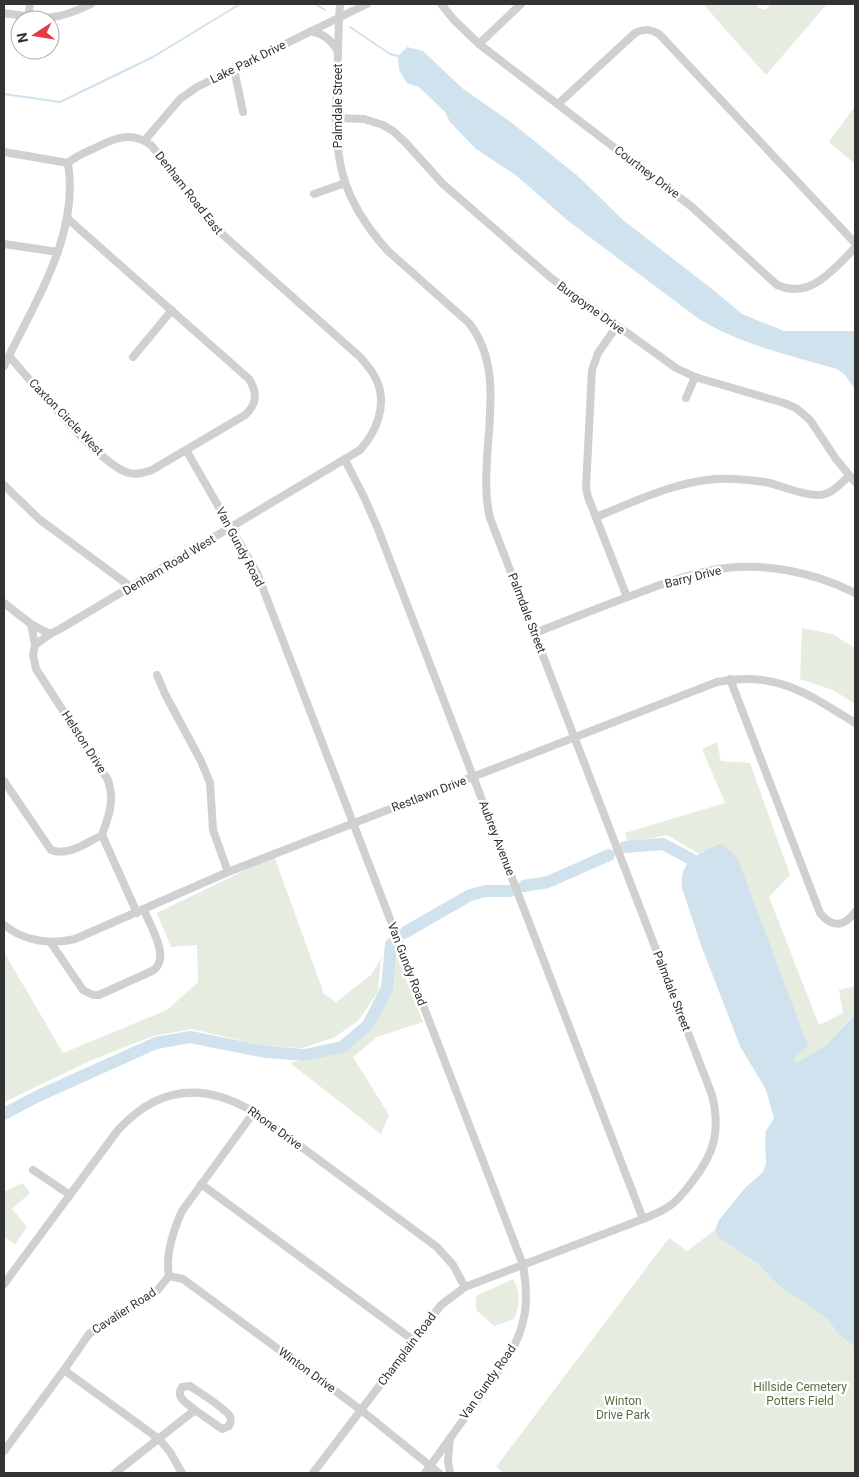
<svg xmlns="http://www.w3.org/2000/svg" width="859" height="1477" font-family="Roboto,sans-serif">
<rect width="100%" height="100%" fill="#fff"/>
<g fill="#e6ecdf">
<path d="M 703,4 L 755,4 L 759,8 L 765,10 L 771,4 L 827,4 L 766,75 Z"/>
<path d="M 855,106 L 855,164 L 829,142 Z"/>
<path d="M 802,628 L 832,634 L 855,648 L 855,704 L 833,690 L 800,679 Z"/>
<path d="M 717,742 L 721,761 L 750,763 L 790,875 L 769,897 L 819,1025 L 843,1013 L 839,990 L 855,986 L 855,1015 L 825,1046 L 796,1063 L 720,843 L 699,854 L 667,835 L 628,843 L 625,833 L 725,803 L 702,749 Z"/>
<path d="M 274,856 L 324,994 L 336,1002 L 371,975 L 381,958 L 378,992 L 358,1021 L 333,1038 L 302,1048 L 265,1046 L 192,1029 L 153,1036 L 92,1060 L 4,1102 L 4,952 L 63,1053 L 167,1010 L 198,982 L 197,945 L 171,947 L 157,913 Z"/>
<path d="M 396,954 L 423,1022 L 377,1037 L 353,1057 L 389,1115 L 381,1134 L 290,1063 L 343,1051 L 372,1028 L 392,988 Z"/>
<path d="M 23,1183 L 30,1193 L 12,1209 L 27,1227 L 15,1244 L 4,1237 L 4,1192 Z"/>
<path d="M 715,1230 L 719,1238 L 757,1263 L 778,1285 L 828,1319 L 838,1334 L 855,1347 L 855,1473 L 504,1473 L 496,1467 L 669,1238 L 687,1251 Z"/>
<path d="M 513,1279 C 521,1291 520,1306 514,1319 L 494,1326 L 476,1310 L 476,1296 Z"/>
</g>
<g fill="#cfe2ee">
<path d="M 407,47 L 423,51 L 462,88 L 512,123 L 579,177 L 623,220 L 712,289 L 742,314 L 784,331 L 855,331 L 855,389 L 845,375 L 837,369 C 790,355 741,345 699,319 L 567,220 L 517,176 L 476,149 L 450,122 L 445,112 L 419,87 L 407,83 L 399,70 L 398,56 Z"/>
<path d="M 720,843 L 737,857 L 808,1046 L 794,1057 L 796,1063 L 825,1046 L 855,1015 L 855,1347 L 838,1334 L 828,1319 L 778,1285 L 757,1263 L 719,1238 L 715,1230 L 719,1220 L 745,1188 L 763,1172 L 766,1164 L 765,1143 L 766,1131 L 774,1118 L 766,1090 L 740,1046 L 701,945 L 682,888 C 679,860 699,854 720,843 Z"/>
</g>
<g fill="none" stroke-linecap="round" stroke-linejoin="round">
<g stroke="#cfe2ee" stroke-width="2">
<path d="M 315,4 L 325,10"/>
<path d="M 350,27 L 390,54 L 398,56"/>
<path d="M 4,94 L 60,102 L 153,57 L 240,4"/>
</g>
<g stroke="#cfe2ee" stroke-width="12">
<path d="M 625,847 L 663,844 L 691,859"/>
<path d="M 524,886 L 548,882 L 609,855"/>
<path d="M 404,933 L 470,895 L 486,891 L 510,891"/>
<path d="M 4,1114 L 38,1096 L 156,1043 L 190,1037 L 266,1052 L 305,1055 L 342,1047 L 368,1025 L 387,988 L 391,944"/>
</g>
<g stroke="#d0d0d0" stroke-width="8">
<path d="M 441,4 L 454,20 L 479,44 L 692,207 L 777,285 C 811,300 833,269 855,248"/>
<path d="M 4,13 C 44,19 54,22 91,4"/>
<path d="M 28,17 L 30,4"/>
<path d="M 311,31 C 324,34 331,40 338,51"/>
<path d="M 479,44 L 521,4"/>
<path d="M 234,69 L 243,112"/>
<path d="M 558,104 L 635,33 C 644,28 651,29 659,34 L 855,243"/>
<path d="M 335,118 L 364,119 L 383,125 L 393,131 L 405,142 L 443,184 L 551,278 L 676,368 L 695,377 L 784,403 L 796,408 L 810,420 L 836,459 L 855,482"/>
<path d="M 145,140 L 180,99 L 197,87 L 367,4"/>
<path d="M 4,152 L 68,163 C 76,156 84,153 93,149 C 114,138 132,130 152,146 L 213,226 L 360,357 C 366,364 372,370 376,379 C 388,404 377,431 360,450 L 60,629 L 50,634 L 35,645 L 33,655 L 36,669 L 108,780 C 115,801 109,815 102,835 L 137,913"/>
<path d="M 314,194 L 345,183"/>
<path d="M 4,244 L 58,252"/>
<path d="M 617,326 L 598,353 L 592,370 L 586,488 L 588,497 L 627,597"/>
<path d="M 9,356 C 32,382 99,465 129,473 C 137,475 144,473 152,470 L 245,415 C 257,404 258,393 249,379 L 68,219"/>
<path d="M 133,357 L 172,310"/>
<path d="M 4,366 C 34,303 80,235 68,163"/>
<path d="M 686,398 L 695,377"/>
<path d="M 186,450 L 257,573 L 523,1265 C 529,1300 527,1324 509,1356 L 425,1473"/>
<path d="M 345,460 L 364,497 L 378,529 L 643,1219"/>
<path d="M 4,485 L 39,519 L 131,587"/>
<path d="M 596,517 C 634,502 674,482 716,479 C 732,478 749,480 765,482 C 781,485 810,499 825,494 C 834,492 842,482 849,476"/>
<path d="M 4,603 L 31,624 L 50,634"/>
<path d="M 31,624 L 35,645"/>
<path d="M 535,633 C 570,619 606,605 641,592 C 667,582 692,573 718,569 C 764,562 814,572 855,593"/>
<path d="M 157,675 L 165,694 L 201,761 L 210,783 L 213,830 L 228,872"/>
<path d="M 730,679 L 820,913 C 832,928 844,927 855,912"/>
<path d="M 4,781 L 51,850 C 68,857 87,842 102,835"/>
<path d="M 4,925 C 24,941 50,945 75,939 L 228,872 L 717,682 C 776,670 808,694 855,723"/>
<path d="M 51,943 L 83,990 L 93,995 L 99,995 L 152,971 C 172,959 150,926 144,910"/>
<path d="M 33,1170 L 70,1195"/>
<path d="M 201,1184 L 413,1340"/>
<path d="M 169,1276 L 183,1279 L 361,1410 L 439,1473"/>
<path d="M 4,1284 L 118,1130 C 158,1086 204,1082 254,1112 L 437,1247 L 453,1265 L 465,1287"/>
<path d="M 64,1370 L 159,1439 L 170,1452 L 182,1473"/>
<path d="M 450,1438 L 448,1461 L 450,1473"/>
<path d="M 4,1451 L 64,1370 L 89,1334 L 156,1292 L 169,1276 C 165,1255 173,1231 182,1211 L 254,1112"/>
<path d="M 115,1473 L 195,1410 L 222,1429 L 229,1426 C 231,1422 232,1419 229,1415 C 222,1406 200,1393 190,1386 L 182,1387 C 175,1398 187,1403 195,1410"/>
<path d="M 313,1473 L 441,1305 L 465,1287 L 643,1219 C 652,1215 661,1212 668,1207 C 678,1201 685,1191 692,1182 C 714,1154 721,1131 712,1095 L 490,518 C 475,455 512,378 469,323 L 388,251 C 338,196 334,156 337,84 C 338,58 338,31 340,4"/>
</g>
</g>
<g text-anchor="middle" stroke-width="5" stroke-linejoin="round" paint-order="stroke">
<g font-size="12" fill="#333" stroke="#fff">
<text transform="translate(248 62) rotate(-26)" y="4">Lake Park Drive</text>
<text transform="translate(338 106) rotate(-90)" y="4">Palmdale Street</text>
<text transform="translate(647 172) rotate(37)" y="4">Courtney Drive</text>
<text transform="translate(189 193) rotate(52)" y="4">Denham Road East</text>
<text transform="translate(591 308) rotate(36)" y="4">Burgoyne Drive</text>
<text transform="translate(66 417) rotate(46)" y="4">Caxton Circle West</text>
<text transform="translate(240 547) rotate(62)" y="4">Van Gundy Road</text>
<text transform="translate(169 565) rotate(-31)" y="4">Denham Road West</text>
<text transform="translate(693 577) rotate(-14)" y="4">Barry Drive</text>
<text transform="translate(527 613) rotate(69)" y="4">Palmdale Street</text>
<text transform="translate(84 742) rotate(57)" y="4">Helston Drive</text>
<text transform="translate(429 794) rotate(-21)" y="4">Restlawn Drive</text>
<text transform="translate(497 838) rotate(69)" y="4">Aubrey Avenue</text>
<text transform="translate(407 964) rotate(69)" y="4">Van Gundy Road</text>
<text transform="translate(672 991) rotate(69)" y="4">Palmdale Street</text>
<text transform="translate(275 1128) rotate(36)" y="4">Rhone Drive</text>
<text transform="translate(124 1311) rotate(-33)" y="4">Cavalier Road</text>
<text transform="translate(407 1349) rotate(-53)" y="4">Champlain Road</text>
<text transform="translate(307 1370) rotate(36)" y="4">Winton Drive</text>
<text transform="translate(488 1382) rotate(-55)" y="4">Van Gundy Road</text>
</g>
<g font-size="12" fill="#56703f" stroke="#fff">
<text x="800" y="1391">Hillside Cemetery<tspan x="800" dy="14">Potters Field</tspan></text>
<text x="623" y="1405">Winton<tspan x="623" dy="14">Drive Park</tspan></text>
</g>
</g>
<rect width="859" height="1477" fill="none" stroke="#333333" stroke-width="10"/>
<g transform="translate(35 35) rotate(258)"><circle r="24" fill="#ffffff" stroke="#adadad"/>
<path d="M0-4L9 19L0 12L-9 19Z" fill="#e63946"/>
<text y="-8" font-size="14" font-weight="bold" text-anchor="middle" fill="#333333">N</text>
</g>
</svg>
